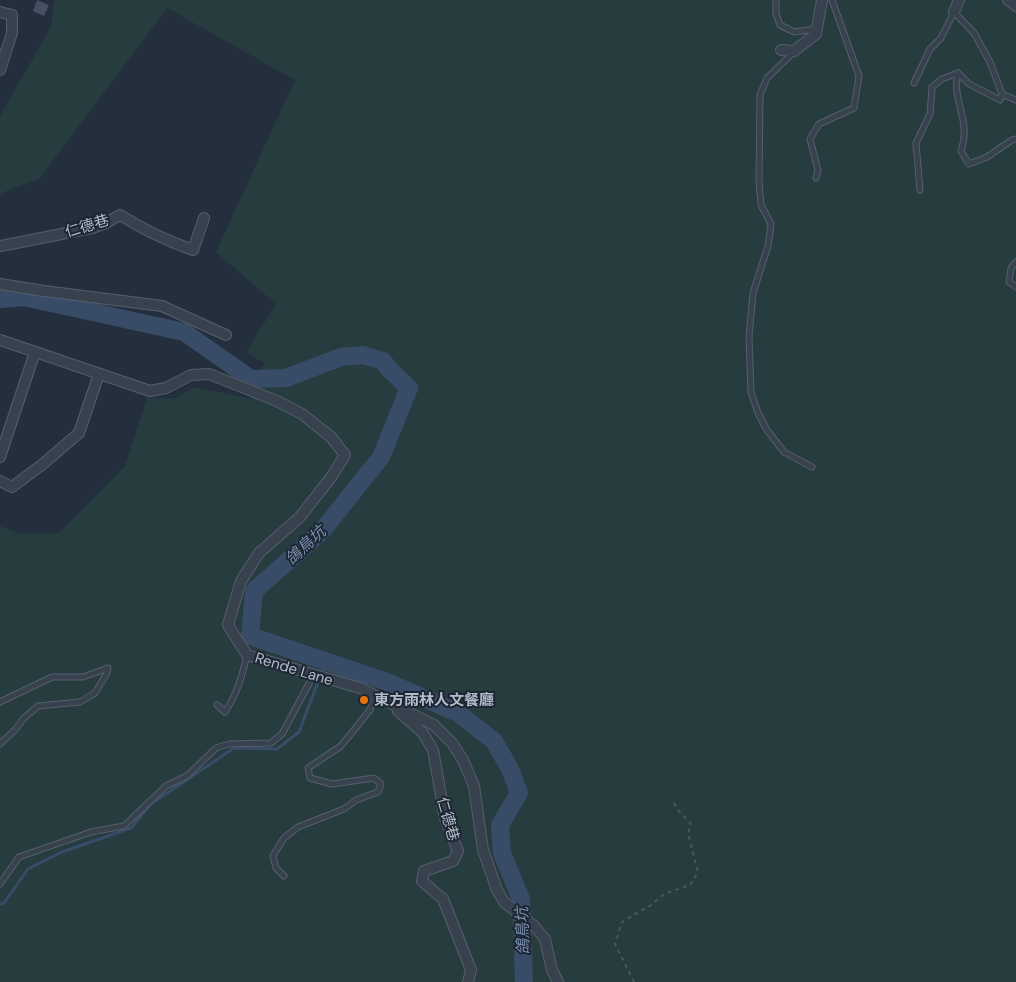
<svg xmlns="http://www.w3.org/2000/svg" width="1016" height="982" font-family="'DM Sans','Noto Sans TC',sans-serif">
<rect width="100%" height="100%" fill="#242f3e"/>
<path fill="#263c3f" d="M 54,0 L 1016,0 L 1016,982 L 0,982 L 0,526 L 20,534 L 59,533 L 125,466 L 147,398 L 176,398 L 195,387 L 252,399 L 264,363 L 246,352 L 276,304 L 216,252 L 295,80 L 167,8 L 39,179 L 6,191 L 0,196 L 0,116 L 51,27 Z"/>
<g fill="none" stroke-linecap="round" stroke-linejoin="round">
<path stroke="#394c67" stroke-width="3" d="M 0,904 L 4,903 L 28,869 L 62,852 L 131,828 L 151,804 L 234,748 L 277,749 L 299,732 L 326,661"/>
<path stroke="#394c67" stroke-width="18" d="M 0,299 L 24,297 L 184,332 L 251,379 L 286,378 L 341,357 L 363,355 L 383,361 L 390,370 L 409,388 L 381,457 L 322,531 L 254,591 L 250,636 L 387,682 L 458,713 L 494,741 L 510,769 L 519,793 L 500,825 L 502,853 L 521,899 L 524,982"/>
</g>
<path fill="#455162" d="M 37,0 L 49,5 L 44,16 L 33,11 Z"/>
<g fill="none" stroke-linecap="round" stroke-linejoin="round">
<defs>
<g id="lane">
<path d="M 776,0 L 776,14 L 780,25 L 794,32 L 816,29"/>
<path d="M 794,52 L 767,78 L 760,95 L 759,182 L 761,205 L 771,224 L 768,246 L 753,293 L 749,337 L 750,365 L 751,392 L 758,413 L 767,430 L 784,452 L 812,467"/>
<path d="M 958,73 L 969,84 L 1000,100 L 1002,94"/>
<path d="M 914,83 L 930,49 L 941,38 L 954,12 L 974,33 L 990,62 L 1002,94 L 1016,100"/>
<path d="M 816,178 L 818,170 L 810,139 L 819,124 L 854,108 L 859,76 L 832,0"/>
<path d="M 920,190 L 916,143 L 930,114 L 932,87 L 942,79 L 958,73 C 951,100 972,120 961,151 L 969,164 L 987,157 L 1012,140 L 1016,139"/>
<path d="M 1016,262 L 1011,268 L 1009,282 L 1016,287"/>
<path d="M 0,702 L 52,677 L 83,677 L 108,668 L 107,673 L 95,693 L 80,702 L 38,706 L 24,718 L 15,730 L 0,744"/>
<path d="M 217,705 L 225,712 C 237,694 242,676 247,655"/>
<path d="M 284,876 L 276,868 L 273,856 L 284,838 L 298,827 L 344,809 L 356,800 L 378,792 L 381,784 L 374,778 L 332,784 L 310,778 L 308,768 L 341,746 L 370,710 L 375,696"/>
<path d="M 0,884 L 19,857 L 91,832 L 124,826 L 166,786 L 187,776 L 216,748 L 229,744 L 271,743 L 282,734 L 313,676"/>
</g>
<g id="street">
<path d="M 1008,0 L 1016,6"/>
<path d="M 0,12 L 12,15 L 12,33 L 0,70"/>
<path d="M 954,12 L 959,0"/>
<path d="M 781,50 L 794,51 L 816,34 L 822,0"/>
<path d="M 0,246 L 92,228 L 106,223 L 120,215 C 144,230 167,241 193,250 L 204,218"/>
<path d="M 0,284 L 44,291 L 162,306 L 226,335"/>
<path d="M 0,340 L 150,391 L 166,388 L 191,375 L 209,374 L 277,401 L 302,414 L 331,437 L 345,455 L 332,476 L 300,517 L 259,553 L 241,581 L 228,625 L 247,655 L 360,688 L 434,725 L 452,743 L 463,760 L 474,786 L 483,850 L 497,890 L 504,902 L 535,927 L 545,939 L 552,970 L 558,982"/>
<path d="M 0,457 L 35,352"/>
<path d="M 0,481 L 12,487 L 43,464 L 79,433 L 99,374"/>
<path d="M 398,711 L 423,733 L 433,750 L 445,818 L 458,851 L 453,861 L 424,871 L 422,881 L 443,899 L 471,970 L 468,982"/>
</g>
</defs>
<use href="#lane" stroke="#565f6c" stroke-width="7"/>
<use href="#street" stroke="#565f6c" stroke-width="12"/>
<path stroke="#44595c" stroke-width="2" stroke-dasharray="4 4" stroke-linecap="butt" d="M 634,982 L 615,944 L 622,922 L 651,905 L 664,894 L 690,885 L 698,872 L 688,833 L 691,824 L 678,810 L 673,802"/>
<use href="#lane" stroke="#38414e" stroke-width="5"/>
<use href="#street" stroke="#38414e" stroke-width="10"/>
</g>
<circle fill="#e8710a" stroke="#1d2633" stroke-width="2" cx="364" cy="700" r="5"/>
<g text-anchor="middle" stroke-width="4" stroke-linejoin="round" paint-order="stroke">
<g font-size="15" fill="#b4bcc9" stroke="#1d2633">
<text transform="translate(87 226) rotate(-17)" y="5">仁德巷</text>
<text transform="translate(294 669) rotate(17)" y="5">Rende Lane</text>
<text transform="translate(448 819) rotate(74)" y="5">仁德巷</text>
</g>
<g font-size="15" font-weight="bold" fill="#b4bcc9" stroke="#1d2633" text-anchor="start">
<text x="374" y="705">東方雨林人文餐廳</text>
</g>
<g font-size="16" font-style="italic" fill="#7c92b1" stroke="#1d2633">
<text transform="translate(305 545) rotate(-43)" y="6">鴿鳥坑</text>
<text transform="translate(522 931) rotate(-92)" y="6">鴿鳥坑</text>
</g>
</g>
</svg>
